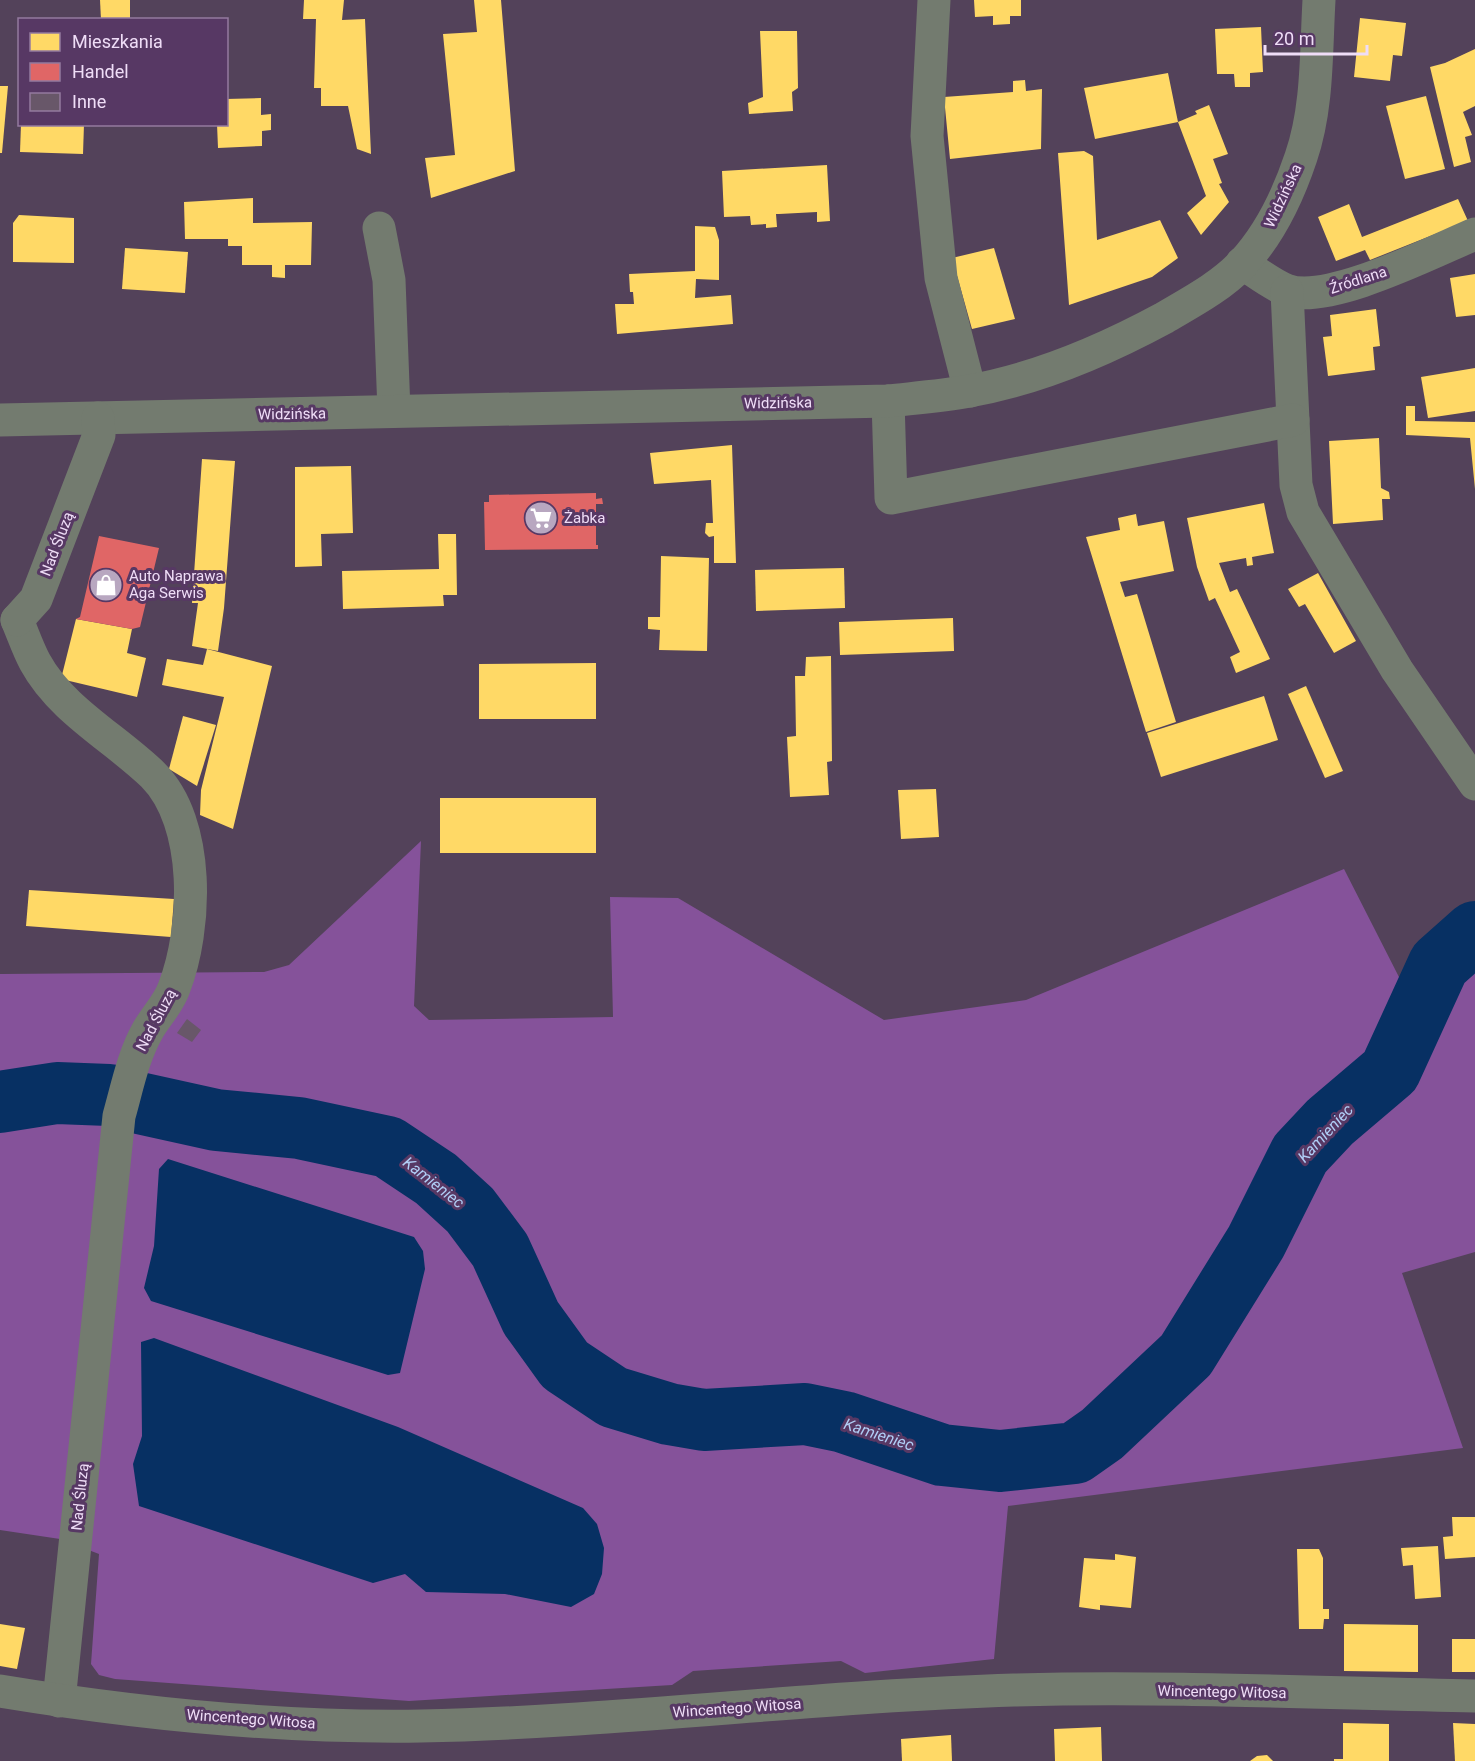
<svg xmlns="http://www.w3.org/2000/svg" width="1475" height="1761" font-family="Roboto,sans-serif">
<rect width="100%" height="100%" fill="#53425a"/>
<path fill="#85529a" d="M 421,841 L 414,1006 L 429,1020 L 613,1017 L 610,897 L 678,898 L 884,1020 L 1026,1000 L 1344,869 L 1401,981 L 1475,905 L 1475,1252 L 1402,1273 L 1463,1448 L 1008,1506 L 994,1659 L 865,1673 L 841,1661 L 693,1671 L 672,1685 L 409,1701 L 115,1679 L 99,1675 L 91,1664 L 99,1554 L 60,1539 L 0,1530 L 0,974 L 264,972 L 289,965 Z"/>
<g fill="#073063">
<path d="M 168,1159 L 414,1237 L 423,1251 L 425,1269 L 400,1373 L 388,1375 L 151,1301 L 144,1288 L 154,1246 L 159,1169 Z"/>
<path d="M 154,1338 L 398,1427 L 583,1508 L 597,1524 L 604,1548 L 602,1574 L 594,1594 L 571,1607 L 505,1594 L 426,1592 L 405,1574 L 373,1583 L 139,1506 L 133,1464 L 142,1436 L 141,1342 Z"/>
</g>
<g fill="#ffd966">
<path d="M 100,0 L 130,0 L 130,20 L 101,20 Z"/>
<path d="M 304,0 L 344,0 L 342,20 L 365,19 L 371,154 L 357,149 L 348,106 L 321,106 L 321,88 L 314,88 L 316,19 L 303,19 Z"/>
<path d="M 474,0 L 501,0 L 515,171 L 431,198 L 425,158 L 455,155 L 443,34 L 477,32 Z"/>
<path d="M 974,0 L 1021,0 L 1021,16 L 1010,16 L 1010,24 L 993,25 L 993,16 L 975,17 Z"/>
<path d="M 1360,18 L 1406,23 L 1402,56 L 1393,55 L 1390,81 L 1354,77 Z"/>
<path d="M 1261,27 L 1263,72 L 1250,73 L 1250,87 L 1235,87 L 1234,74 L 1217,74 L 1215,29 Z"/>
<path d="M 760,31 L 797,31 L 798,88 L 792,92 L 793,111 L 749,114 L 748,103 L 763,97 Z"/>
<path d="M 1475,49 L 1475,106 L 1463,112 L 1472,135 L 1465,137 L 1471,162 L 1454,167 L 1430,67 L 1445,63 Z"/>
<path d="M 1168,73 L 1178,122 L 1197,114 L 1195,111 L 1209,105 L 1228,154 L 1213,159 L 1222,183 L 1219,184 L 1229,202 L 1201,235 L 1187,213 L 1206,196 L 1178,122 L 1095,139 L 1084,88 Z"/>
<path d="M 1025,80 L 1026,91 L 1042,89 L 1041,149 L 950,159 L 944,97 L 1013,92 L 1013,81 Z"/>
<path d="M 0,86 L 8,86 L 2,153 L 0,153 Z"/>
<path d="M 1426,96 L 1445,169 L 1405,179 L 1386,106 Z"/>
<path d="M 261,98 L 261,115 L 271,114 L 271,130 L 262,131 L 262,146 L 218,148 L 217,124 L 226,124 L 226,99 Z"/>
<path d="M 21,124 L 84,124 L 83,154 L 20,152 Z"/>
<path d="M 1084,151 L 1093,156 L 1097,240 L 1160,220 L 1178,258 L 1152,277 L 1069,305 L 1058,153 Z"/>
<path d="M 827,165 L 830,221 L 817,222 L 817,212 L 779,214 L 776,214 L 777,227 L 766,228 L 766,224 L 751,225 L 750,216 L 724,217 L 722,171 Z"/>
<path d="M 253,198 L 253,223 L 312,222 L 311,265 L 285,265 L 285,278 L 272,277 L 272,265 L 242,265 L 242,246 L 228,246 L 228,239 L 185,239 L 184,202 Z"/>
<path d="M 1458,199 L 1468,221 L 1370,260 L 1365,250 L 1336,261 L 1318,217 L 1349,204 L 1362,237 Z"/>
<path d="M 19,215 L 74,218 L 74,263 L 13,262 L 13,223 Z"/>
<path d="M 695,226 L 715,227 L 719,240 L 719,280 L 696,279 L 695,298 L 731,295 L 733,324 L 617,334 L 615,304 L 634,304 L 633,292 L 630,292 L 629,274 L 695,271 Z"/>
<path d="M 125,248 L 188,252 L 185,293 L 122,289 Z"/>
<path d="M 994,248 L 1015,319 L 972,329 L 952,258 Z"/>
<path d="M 1475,274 L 1475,315 L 1456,317 L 1450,278 Z"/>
<path d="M 1376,309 L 1380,346 L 1373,347 L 1375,370 L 1328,376 L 1323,337 L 1332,336 L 1330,315 Z"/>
<path d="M 1475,368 L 1475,411 L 1428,418 L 1421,377 Z"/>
<path d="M 1406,406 L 1415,406 L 1415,421 L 1475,422 L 1475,489 L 1470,438 L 1406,435 Z"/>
<path d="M 1379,438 L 1381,488 L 1389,492 L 1390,499 L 1382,499 L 1383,520 L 1333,524 L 1329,441 Z"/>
<path d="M 732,445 L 736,563 L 714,563 L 714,536 L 709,537 L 705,533 L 706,523 L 713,523 L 711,480 L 654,484 L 650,453 Z"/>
<path d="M 202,459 L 235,461 L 224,608 L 218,651 L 192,646 L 198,603 L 192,603 Z"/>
<path d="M 351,466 L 353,533 L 321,534 L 322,566 L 295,567 L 295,467 Z"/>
<path d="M 1264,503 L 1274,553 L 1252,557 L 1253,565 L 1247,566 L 1246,558 L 1219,563 L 1230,592 L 1237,589 L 1270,659 L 1236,673 L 1230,657 L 1240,652 L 1215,598 L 1209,601 L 1197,567 L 1187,518 Z"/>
<path d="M 1136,514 L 1138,526 L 1164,521 L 1174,571 L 1120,582 L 1125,597 L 1137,594 L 1176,722 L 1146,732 L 1086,537 L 1120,530 L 1118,518 Z"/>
<path d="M 438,534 L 456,534 L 457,595 L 443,595 L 444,606 L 343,609 L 342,571 L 439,569 Z"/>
<path d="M 661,556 L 709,558 L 707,651 L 659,650 L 660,630 L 648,629 L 648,617 L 660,617 Z"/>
<path d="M 844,568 L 845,608 L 756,611 L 755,570 Z"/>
<path d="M 1318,573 L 1356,641 L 1334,653 L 1305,604 L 1299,607 L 1288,589 Z"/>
<path d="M 953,618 L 954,651 L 840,655 L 839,622 Z"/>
<path d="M 76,619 L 132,629 L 127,653 L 146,658 L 137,697 L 61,679 Z"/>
<path d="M 207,649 L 272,666 L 233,829 L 200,815 L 201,790 L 224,697 L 162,685 L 167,659 L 203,665 Z"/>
<path d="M 831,656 L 832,761 L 827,762 L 829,795 L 790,797 L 787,737 L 796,736 L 795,676 L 805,676 L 806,657 Z"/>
<path d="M 596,663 L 596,719 L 479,719 L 479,664 Z"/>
<path d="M 1306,686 L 1343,771 L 1325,778 L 1288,694 Z"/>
<path d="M 1264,696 L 1278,740 L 1161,777 L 1147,733 Z"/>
<path d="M 183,716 L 216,725 L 197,786 L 169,769 Z"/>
<path d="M 936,789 L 939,837 L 901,839 L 898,790 Z"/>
<rect x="440" y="798" width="156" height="55"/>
<path d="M 29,890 L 174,899 L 171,937 L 26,926 Z"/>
<path d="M 1452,1517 L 1475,1517 L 1475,1557 L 1445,1559 L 1443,1537 L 1453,1536 Z"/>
<path d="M 1438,1546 L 1441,1597 L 1415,1599 L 1413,1565 L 1403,1566 L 1401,1548 Z"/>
<path d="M 1297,1549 L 1319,1549 L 1323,1558 L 1323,1609 L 1329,1609 L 1329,1619 L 1324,1619 L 1323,1629 L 1299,1629 Z"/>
<path d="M 1115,1554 L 1136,1557 L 1131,1608 L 1100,1605 L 1100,1610 L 1079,1607 L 1084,1558 L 1115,1560 Z"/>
<path d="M 0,1624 L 25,1628 L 17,1669 L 0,1666 Z"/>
<path d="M 1344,1624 L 1418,1625 L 1418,1672 L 1344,1671 Z"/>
<rect x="1452" y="1639" width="23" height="33"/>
<path d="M 1343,1723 L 1389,1724 L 1389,1761 L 1334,1761 L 1334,1759 L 1343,1759 Z"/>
<path d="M 1453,1723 L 1475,1724 L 1475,1761 L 1455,1761 Z"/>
<path d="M 1101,1727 L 1102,1761 L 1055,1761 L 1054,1729 Z"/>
<path d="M 951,1735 L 952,1761 L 902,1761 L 901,1739 Z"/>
<path d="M 1267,1755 L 1273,1761 L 1250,1761 L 1257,1756 Z"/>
</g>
<g fill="#e06666">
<path d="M 596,493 L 596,499 L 602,498 L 603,504 L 596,504 L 596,545 L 598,545 L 598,549 L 485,550 L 484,502 L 489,502 L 489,495 Z"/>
<path d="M 99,536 L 159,548 L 140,627 L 132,629 L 76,619 L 80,617 Z"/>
</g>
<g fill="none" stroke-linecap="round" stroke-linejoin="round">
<g stroke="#073063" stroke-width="62">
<path d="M 0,1102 L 57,1093 L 109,1095"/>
<path d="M 139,1103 L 216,1120 L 299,1128 L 388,1147 L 436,1179 L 470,1210 L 500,1250 L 531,1318 L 565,1365 L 613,1397 L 669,1414 L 704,1420 L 805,1414 L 844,1422 L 942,1455 L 1000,1461 L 1075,1453 L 1102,1434 L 1186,1355 L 1256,1242 L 1300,1154 L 1330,1122 L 1390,1071 L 1439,964 L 1475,932"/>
</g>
</g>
<path fill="#685769" d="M 187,1019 L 201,1030 L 192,1042 L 177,1033 Z"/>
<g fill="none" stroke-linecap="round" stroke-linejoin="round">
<g stroke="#737b6f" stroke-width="33">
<path d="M 934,0 L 927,136 L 941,278 L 970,391"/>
<path d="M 379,228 L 389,280 L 394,411"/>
<path d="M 1242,263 C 1256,272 1271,284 1286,290 C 1327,306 1434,251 1475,234"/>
<path d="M 1287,291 L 1296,485 L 1303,512 L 1397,670 L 1475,784"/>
<path d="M 888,401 L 891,498 L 1293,420"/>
<path d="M 0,420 L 888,401 C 915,398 943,396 969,391 C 1038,379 1103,351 1164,318 C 1191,302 1220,287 1242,264 C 1270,234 1288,196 1301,157 C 1318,108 1316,51 1319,0"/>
<path d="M 17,620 C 23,634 28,649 35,662 C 61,710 115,738 153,775 C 201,823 197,929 174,988 C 169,1003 156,1016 148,1030 C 133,1056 127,1088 119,1116 L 59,1701"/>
<path d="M 17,620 L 36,599 L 99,435 L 98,418"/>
<path d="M 0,1691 C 139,1714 280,1728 421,1726 C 620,1722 817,1696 1014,1690 C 1168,1686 1322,1693 1475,1696"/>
</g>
</g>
<defs>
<symbol id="supermarket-disc" viewBox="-11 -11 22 22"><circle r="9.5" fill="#b8a7c0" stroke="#573864"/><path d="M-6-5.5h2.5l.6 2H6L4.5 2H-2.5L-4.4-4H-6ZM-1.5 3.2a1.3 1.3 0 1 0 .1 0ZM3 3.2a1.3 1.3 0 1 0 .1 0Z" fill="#fff"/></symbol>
<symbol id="shop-disc" viewBox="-11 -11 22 22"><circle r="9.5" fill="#b8a7c0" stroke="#573864"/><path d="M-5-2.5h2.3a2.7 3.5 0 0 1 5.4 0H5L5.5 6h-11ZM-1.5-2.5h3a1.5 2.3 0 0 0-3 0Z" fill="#fff"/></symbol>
</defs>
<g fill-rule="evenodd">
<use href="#supermarket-disc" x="522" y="499" width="38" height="38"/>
<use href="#shop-disc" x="87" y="566" width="38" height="38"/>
</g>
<g text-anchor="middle" stroke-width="6" stroke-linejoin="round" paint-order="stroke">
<g font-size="15" fill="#efddf7" stroke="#573864">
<text transform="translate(1283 196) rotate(-65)" y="5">Widzińska</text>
<text transform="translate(1358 280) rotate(-18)" y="5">Źródlana</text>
<text transform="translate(778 403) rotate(-1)" y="5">Widzińska</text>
<text transform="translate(292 414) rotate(-1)" y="5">Widzińska</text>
<text transform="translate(57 544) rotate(-69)" y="5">Nad Śluzą</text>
<text transform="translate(156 1020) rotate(-62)" y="5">Nad Śluzą</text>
<text transform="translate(80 1497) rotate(-84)" y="5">Nad Śluzą</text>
<text transform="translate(1222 1692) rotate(1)" y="5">Wincentego Witosa</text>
<text transform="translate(737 1708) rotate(-4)" y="5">Wincentego Witosa</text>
<text transform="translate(251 1719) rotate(4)" y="5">Wincentego Witosa</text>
</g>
<g font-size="15" fill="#efddf7" stroke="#573864" text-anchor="start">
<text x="564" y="523">Żabka</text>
<text x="129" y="581">Auto Naprawa<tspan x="129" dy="17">Aga Serwis</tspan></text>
</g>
<g font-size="16" font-style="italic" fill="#b0cef6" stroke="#573864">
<text transform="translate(1325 1133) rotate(-47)" y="6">Kamieniec</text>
<text transform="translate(434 1182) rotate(38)" y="6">Kamieniec</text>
<text transform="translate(879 1434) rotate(18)" y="6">Kamieniec</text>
</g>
</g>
<rect x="18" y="18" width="210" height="108" fill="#573864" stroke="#947a9f" stroke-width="1.5"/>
<rect x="30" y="33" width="30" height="18" fill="#ffd966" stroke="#947a9f" stroke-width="1.5"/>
<text x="72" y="48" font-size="18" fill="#efddf7">Mieszkania</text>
<rect x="30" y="63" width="30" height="18" fill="#e06666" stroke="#947a9f" stroke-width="1.5"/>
<text x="72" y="78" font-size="18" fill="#efddf7">Handel</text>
<rect x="30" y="93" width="30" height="18" fill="#685769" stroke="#947a9f" stroke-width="1.5"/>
<text x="72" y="108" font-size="18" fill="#efddf7">Inne</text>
<path d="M1265 45v9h102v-9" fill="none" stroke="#efddf7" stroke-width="3"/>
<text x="1274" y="45" font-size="18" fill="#efddf7" stroke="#573864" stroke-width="4.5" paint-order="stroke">20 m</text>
</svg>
